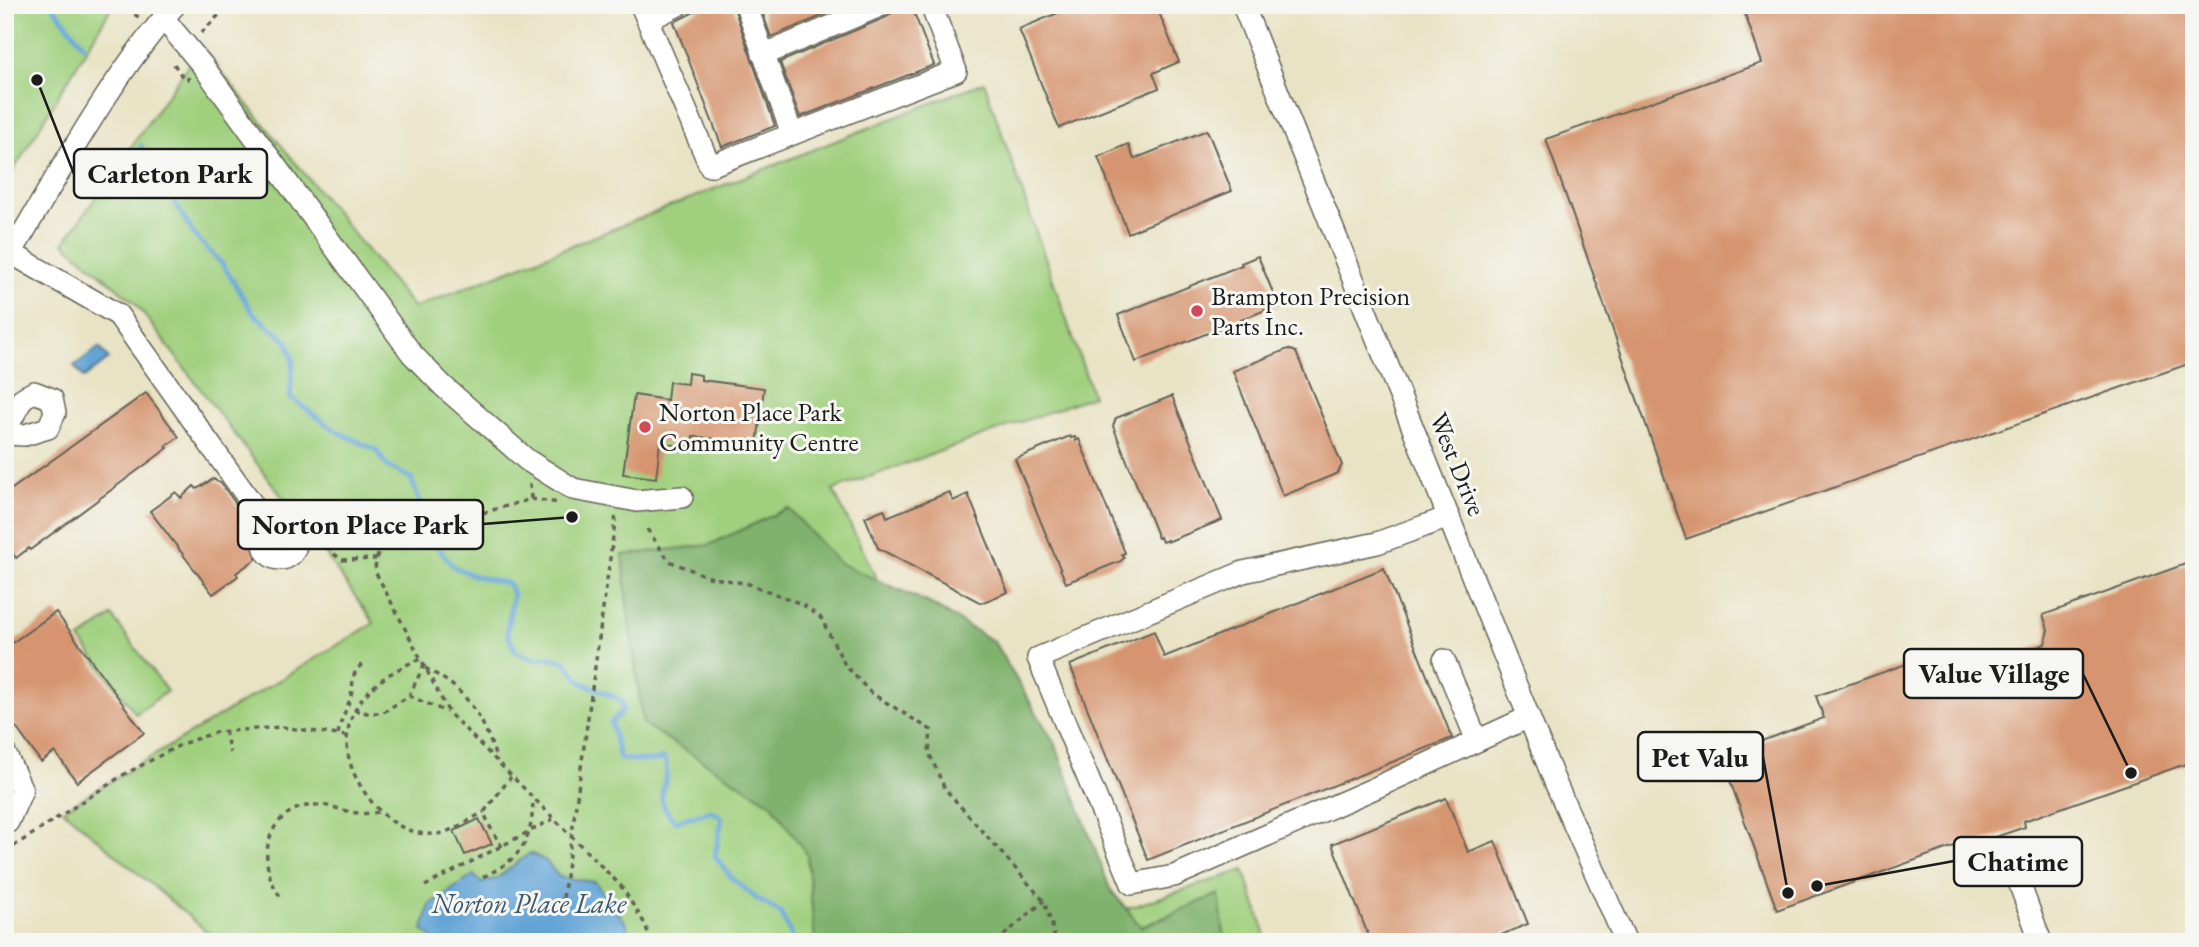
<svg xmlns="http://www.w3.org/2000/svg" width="2199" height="947" font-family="'EB Garamond',serif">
<rect width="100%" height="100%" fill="#f6f6f2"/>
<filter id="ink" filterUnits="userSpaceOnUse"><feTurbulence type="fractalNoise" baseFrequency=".0143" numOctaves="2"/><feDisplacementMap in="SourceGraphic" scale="14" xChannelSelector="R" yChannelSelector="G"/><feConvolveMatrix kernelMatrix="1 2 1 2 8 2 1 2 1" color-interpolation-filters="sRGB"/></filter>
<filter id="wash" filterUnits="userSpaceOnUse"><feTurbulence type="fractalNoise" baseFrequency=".00686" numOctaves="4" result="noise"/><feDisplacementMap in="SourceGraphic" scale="28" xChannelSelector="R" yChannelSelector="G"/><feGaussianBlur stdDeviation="1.57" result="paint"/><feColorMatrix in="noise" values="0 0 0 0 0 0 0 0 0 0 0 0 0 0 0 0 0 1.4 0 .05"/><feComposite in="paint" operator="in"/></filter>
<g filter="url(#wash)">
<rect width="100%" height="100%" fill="#e9e3c5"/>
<g fill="#a0d07e" stroke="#5e764d" stroke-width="2">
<path d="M 5,5 L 113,5 L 12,173 L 5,155 Z"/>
<path d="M 201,47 L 414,308 L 984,82 L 1093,396 L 833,490 L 893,612 L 1104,916 L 1244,870 L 1268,942 L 219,942 L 63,810 L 374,623 L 318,544 L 135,303 L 64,243 Z"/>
<path d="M 112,616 L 167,691 L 136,714 L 80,639 Z"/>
</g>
<path fill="#80b26d" stroke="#4e6744" stroke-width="2" d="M 788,508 L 839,563 L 929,603 L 994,642 L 1055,744 L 1110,889 L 1141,927 L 1219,894 L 1225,942 L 815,942 L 807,855 L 772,804 L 643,724 L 627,605 L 623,555 L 709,545 Z"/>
<g fill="#64a4d7" stroke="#40607a" stroke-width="2">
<path d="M 99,347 L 109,359 L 84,378 L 74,366 Z"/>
<path d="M 530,853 L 546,861 L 559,877 L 595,882 L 626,923 L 633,942 L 436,942 L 423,930 L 430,904 L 474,875 L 481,883 L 496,879 Z"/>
</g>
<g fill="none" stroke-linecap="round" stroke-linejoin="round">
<g stroke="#64a4d7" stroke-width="5">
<path d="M 52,5 L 84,46"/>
<path d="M 141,146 L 194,235 L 223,265 L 253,313 L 288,342 L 293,360 L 290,397 L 336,431 L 376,450 L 387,466 L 411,478 L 423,511"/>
<path d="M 432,541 L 454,567 L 475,576 L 509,584 L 513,594 L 507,632 L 515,651 L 533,659 L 551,658 L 565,661 L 581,682 L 621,700 L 623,710 L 611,723 L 620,759 L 652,761 L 664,758 C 675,786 646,791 675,821 L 712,811 L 722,818 L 715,856 L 731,877 L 757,899 L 780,912 L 795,942"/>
</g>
</g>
<g id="blocks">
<g fill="#d69570">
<path d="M 708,5 L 733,5 L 775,126 L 722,147 L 674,22 Z"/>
<path d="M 760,5 L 848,5 L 771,37 Z"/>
<path d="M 895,5 L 911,5 L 934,65 L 800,117 L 780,62 L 887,17 L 893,12 Z"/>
<path d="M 1077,5 L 1156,5 L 1179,62 L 1153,73 L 1159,88 L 1059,128 L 1019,29 Z"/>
<path d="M 1742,5 L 2194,5 L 2194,362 L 1686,539 L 1546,139 L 1762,63 Z"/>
<path d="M 1207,130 L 1232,191 L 1128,233 L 1098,157 L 1128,144 L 1134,159 Z"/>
<path d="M 1258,256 L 1278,305 L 1136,362 L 1118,315 L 1242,265 L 1241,263 Z"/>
<path d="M 1288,349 L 1296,352 L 1342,465 L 1338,473 L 1283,496 L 1233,371 Z"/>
<path d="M 688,373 L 701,375 L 701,380 L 764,388 L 757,444 L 693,436 L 692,447 L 660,443 L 656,478 L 623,474 L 634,395 L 667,400 L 669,382 L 687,384 Z"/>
<path d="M 146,393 L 179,437 L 166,446 L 168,448 L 30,550 L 29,548 L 16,558 L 5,543 L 5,494 Z"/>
<path d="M 1172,396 L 1222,520 L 1167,542 L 1167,540 L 1162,542 L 1160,537 L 1158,538 L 1113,426 L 1116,418 Z"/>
<path d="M 1070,436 L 1071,438 L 1075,437 L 1076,441 L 1079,439 L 1125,553 L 1122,554 L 1124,558 L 1121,561 L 1066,583 L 1015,459 Z"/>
<path d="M 213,479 L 221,483 L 255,531 L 256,559 L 236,573 L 238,576 L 213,594 L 150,511 L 176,492 L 181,498 L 194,486 L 197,489 Z"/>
<path d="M 949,492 L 953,501 L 968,494 L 1008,592 L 981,603 L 878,548 L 865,517 L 884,509 L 887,517 Z"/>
<path d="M 2194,561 L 2194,761 L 2024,821 L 2025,827 L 1969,846 L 1968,841 L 1777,910 L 1721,756 L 1824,718 L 1816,696 L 1920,659 L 1966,673 L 1981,667 L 1984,655 L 2000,660 L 2045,644 L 2048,629 L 2043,615 Z"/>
<path d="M 1384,568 L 1452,738 L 1148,860 L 1070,665 L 1154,631 L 1164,657 Z"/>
<path d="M 56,612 L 144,733 L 77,782 L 55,752 L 41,762 L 5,712 L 5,648 Z"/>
<path d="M 1446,798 L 1468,852 L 1495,841 L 1528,924 L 1501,935 L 1504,942 L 1371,942 L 1332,844 Z"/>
<path d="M 479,819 L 492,844 L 465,855 L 454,831 Z"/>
</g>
</g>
</g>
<g filter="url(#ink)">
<use href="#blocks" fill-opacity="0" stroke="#646257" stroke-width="2"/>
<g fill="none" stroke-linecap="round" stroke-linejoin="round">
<defs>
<g id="minor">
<path d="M 641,5 L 710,166 L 956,71 L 931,5"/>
<path d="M 746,5 L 792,134"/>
<path d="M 1243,5 L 1555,782 L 1626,942"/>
<path d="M 163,18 L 203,66 L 412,354 L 443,386 L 527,460 L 573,489 L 637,501 L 682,497"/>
<path d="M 648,20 L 678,5"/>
<path d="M 763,55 L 882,5"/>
<path d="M 11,253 L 118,315 L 270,529"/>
<path d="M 5,263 C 57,178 109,79 175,5"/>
<path d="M 5,431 L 23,398 L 34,392 L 52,399 L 55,413 L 48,428 L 25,435 L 5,434"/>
<path d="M 1449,517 L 1377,543 L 1243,572 L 1038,658 L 1132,884 L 1174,876 L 1375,788 L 1529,717"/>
<circle cx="280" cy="543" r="16"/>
<path d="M 1444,660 L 1477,741"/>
<path d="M 5,753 L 22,790 L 8,822 L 5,824"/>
<path d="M 2008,853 L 2041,942"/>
</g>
</defs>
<use href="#minor" stroke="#646257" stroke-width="24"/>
<g stroke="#646257" stroke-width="3.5" stroke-dasharray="5 5" stroke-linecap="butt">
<path d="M 117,5 L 128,9 L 141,19"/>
<path d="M 201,33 L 229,5"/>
<path d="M 174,64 L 183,78 L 190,79"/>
<path d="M 530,484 L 531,499 L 395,538 C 381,547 376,553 375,571 L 449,713 L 621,886 L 645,924 L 651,942"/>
<path d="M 531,499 L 560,503"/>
<path d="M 285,521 L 300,506 L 334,554 L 342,560 L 376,559"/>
<path d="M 647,529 L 669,561 L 709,577 L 749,584 L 802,604 L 821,618 L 845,665 L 871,693 L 931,730 L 929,753 L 945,789 L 1044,901 L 1052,925 L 1055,942"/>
<path d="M 420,659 C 353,685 322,739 371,801 C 387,821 409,836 436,834 C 448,834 472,818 484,812"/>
<path d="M 425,668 C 468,690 483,716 497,761"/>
<path d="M 409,696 L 447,712"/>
<path d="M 354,710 L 367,713 L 382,713 L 409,696 L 424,665"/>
<path d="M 225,731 L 230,753"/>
<path d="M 338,734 C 340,720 348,708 351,695 C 355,678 349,677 363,663"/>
<path d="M 502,847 L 489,825 L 484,812 L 511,777"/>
<path d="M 5,852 L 123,775 L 182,744 L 216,732 L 282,727 L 346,736"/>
<path d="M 483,877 C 521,858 532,843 533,800"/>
<path d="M 425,886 L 553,819"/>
<path d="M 280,896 C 254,861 267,807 315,805 C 330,804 344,812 358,813 C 365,814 373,813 380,812"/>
<path d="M 563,898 L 616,515"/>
<path d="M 996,942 L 1044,901"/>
</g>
<use href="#minor" stroke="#fff" stroke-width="21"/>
</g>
</g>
<g fill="#d1495b" stroke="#f6f6f2" stroke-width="2.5">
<circle cx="1197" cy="311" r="7"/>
<circle cx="645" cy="427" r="7"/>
</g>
<g text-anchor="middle" stroke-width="6" stroke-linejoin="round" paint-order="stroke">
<g font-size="26" fill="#1c1c1c" stroke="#f6f6f2" text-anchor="start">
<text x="1211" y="305">Brampton Precision<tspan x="1211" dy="30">Parts Inc.</tspan></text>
<text x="659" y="421">Norton Place Park<tspan x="659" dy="30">Community Centre</tspan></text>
</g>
<g font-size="26" fill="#1c1c1c" stroke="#f6f6f2">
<text transform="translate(1458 464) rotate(68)" y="9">West Drive</text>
</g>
<g font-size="28" font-style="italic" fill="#3c5970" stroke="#f6f6f2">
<text x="529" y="913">Norton Place Lake</text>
</g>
</g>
<path fill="none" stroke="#1c1c1c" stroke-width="2.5" d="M37 80L74 174M572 517L483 524M2131 773L2083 674M1788 893L1763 757M1817 886L1954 861"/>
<g fill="#1c1c1c" stroke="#f6f6f2" stroke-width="2.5">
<circle cx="37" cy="80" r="7"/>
<circle cx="572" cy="517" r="7"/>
<circle cx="2131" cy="773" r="7"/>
<circle cx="1788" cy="893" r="7"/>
<circle cx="1817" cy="886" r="7"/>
</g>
<g fill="#f6f6f2" stroke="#1c1c1c" stroke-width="2.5">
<rect x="74" y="149" width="193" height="49" rx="7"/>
<rect x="238" y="500" width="245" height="49" rx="7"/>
<rect x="1904" y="649" width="179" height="49" rx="7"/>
<rect x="1638" y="732" width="125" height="49" rx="7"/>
<rect x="1954" y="837" width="128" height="49" rx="7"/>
</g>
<g font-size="28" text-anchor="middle" font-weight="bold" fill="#1c1c1c">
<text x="170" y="183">Carleton Park</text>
<text x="360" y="534">Norton Place Park</text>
<text x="1994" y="683">Value Village</text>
<text x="1700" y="767">Pet Valu</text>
<text x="2018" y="871">Chatime</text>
</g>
<rect width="2199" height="947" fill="none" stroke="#f6f6f2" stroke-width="28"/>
</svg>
